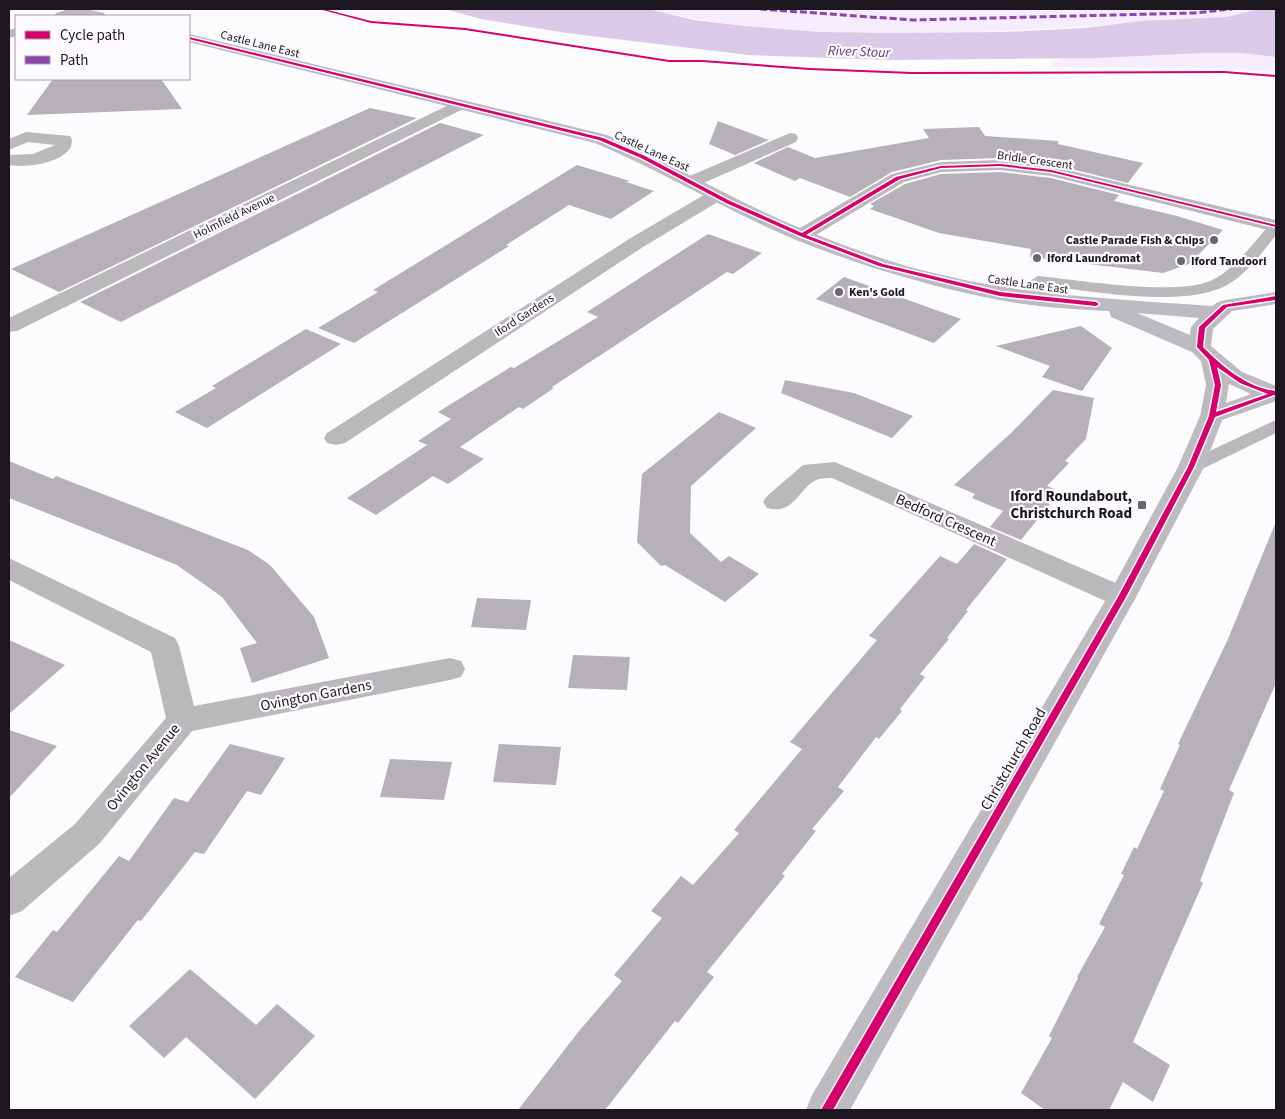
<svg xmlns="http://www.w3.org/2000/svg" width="1285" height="1119" font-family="'Source Sans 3',sans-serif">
<rect width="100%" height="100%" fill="#fcfbfd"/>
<g fill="#f6edfc">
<path d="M 648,9 L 1271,9 C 1256,10 1241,15 1226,17 C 1198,21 1168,19 1139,22 C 1066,29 993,32 920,33 C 828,33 737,31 648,9 Z"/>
<path d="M 1203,53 L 1242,53 L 1276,57 L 1276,72 L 1216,68 L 1049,67 L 1059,59 C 1107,58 1155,56 1203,53 Z"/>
</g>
<path fill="#dac9e7" d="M 445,9 L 648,9 L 694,20 L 744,26 L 822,32 L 898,33 L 1004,32 L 1085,28 L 1141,21 L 1227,17 L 1255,10 L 1276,9 L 1276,57 L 1242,53 L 1203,53 L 1098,58 L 887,60 L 748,55 L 567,33 L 481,19 Z"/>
<g fill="#b6b1b9">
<path d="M 53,79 L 161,79 L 182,109 L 27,115 Z"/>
<path d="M 370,108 L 417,118 L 59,292 L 11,269 Z"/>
<path d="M 718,121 L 769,140 L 735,155 L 709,144 Z"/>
<path d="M 440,123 L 484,135 L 121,322 L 80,302 Z"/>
<path d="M 979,127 L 985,136 L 1058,141 L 1058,144 L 1143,163 L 1128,183 L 1051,164 L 1000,158 L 941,160 L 892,172 L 850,197 L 800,178 L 795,181 L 754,163 L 788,147 L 815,158 L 929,138 L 923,129 Z"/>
<path d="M 577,165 L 630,181 L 626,182 L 654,191 L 611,219 L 569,205 L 506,245 L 509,246 L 354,343 L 318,328 L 378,292 L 373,290 Z"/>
<path d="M 1000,172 L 1051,178 L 1119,195 L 1114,201 L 1177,216 L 1223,230 L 1189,264 L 1163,273 L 1030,257 L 1031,249 L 939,233 L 870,209 L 874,206 L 870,204 L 905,184 L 941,174 Z"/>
<path d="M 708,234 L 762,253 L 733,274 L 727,272 L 552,387 L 554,388 L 523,409 L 519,407 L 460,447 L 484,459 L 448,484 L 433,476 L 376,515 L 347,498 L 427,445 L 418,441 L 451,419 L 438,412 L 511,367 L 514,368 L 598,317 L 587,312 Z"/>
<path d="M 844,277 L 961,319 L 934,343 L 816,299 Z"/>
<path d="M 1081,326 L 1112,348 L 1082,391 L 1042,377 L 1050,366 L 996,346 Z"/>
<path d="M 306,329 L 341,344 L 207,428 L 175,412 L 216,388 L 212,386 Z"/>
<path d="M 785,380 L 854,393 L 913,416 L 892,438 L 781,393 Z"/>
<path d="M 1053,390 L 1094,398 L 1086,439 L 1065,461 L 1069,463 L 1047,486 L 1054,489 L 1044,502 L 1050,504 L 1021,540 L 990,527 L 1003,511 L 972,498 L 975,494 L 954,485 L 1012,432 Z"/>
<path d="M 719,412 L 756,428 L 691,486 L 690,533 L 721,562 L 729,556 L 759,574 L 725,602 L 665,565 L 661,566 L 637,542 L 642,474 Z"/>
<path d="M 9,461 L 53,479 L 56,476 L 248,550 L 270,565 L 314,617 L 329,658 L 252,683 L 240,648 L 257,643 L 222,597 L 177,565 L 9,498 Z"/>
<path d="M 1275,524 L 1276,683 L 1229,790 L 1234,793 L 1200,881 L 1203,883 L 1133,1042 L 1170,1065 L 1153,1102 L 1123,1082 L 1109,1110 L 1045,1110 L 1021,1093 L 1052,1038 L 1049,1036 L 1078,978 L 1077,977 L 1105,927 L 1099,924 L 1124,875 L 1121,874 L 1134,847 L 1137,849 L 1164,791 L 1160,789 L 1180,745 L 1178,744 L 1228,639 Z"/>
<path d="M 974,544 L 1007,559 L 966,610 L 968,611 L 947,638 L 949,639 L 920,674 L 925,677 L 900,709 L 902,711 L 879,739 L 876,737 L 838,787 L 844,791 L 812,829 L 816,831 L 782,874 L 785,876 L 707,972 L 714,977 L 678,1023 L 675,1021 L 605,1110 L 518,1110 L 579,1031 L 622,981 L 614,975 L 662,918 L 651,911 L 681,876 L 693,885 L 739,833 L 734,830 L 802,749 L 790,742 L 877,640 L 869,636 L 940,556 L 957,564 Z"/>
<path d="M 477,598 L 531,600 L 526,630 L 471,627 Z"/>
<path d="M 9,640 L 65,665 L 9,714 Z"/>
<path d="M 573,655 L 630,657 L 627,690 L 568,688 Z"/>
<path d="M 9,730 L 57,746 L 9,798 Z"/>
<path d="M 230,744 L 285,758 L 261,795 L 247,791 L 204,854 L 195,852 L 141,921 L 138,920 L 73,1002 L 15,977 L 53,930 L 57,932 L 119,856 L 129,861 L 174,798 L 188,802 Z"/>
<path d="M 499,744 L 561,747 L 556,785 L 493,782 Z"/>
<path d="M 390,759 L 452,762 L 444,800 L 380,797 Z"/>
<path d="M 190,969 L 256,1025 L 277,1004 L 315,1036 L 255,1099 L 186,1037 L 164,1058 L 129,1026 Z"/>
</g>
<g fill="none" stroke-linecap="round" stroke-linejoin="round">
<g fill="#bbb8bc" fill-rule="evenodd">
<path d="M 1276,222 L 1276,235 C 1261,254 1244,278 1221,288 C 1176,307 1093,291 1045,286 L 1040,300 L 1028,300 L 1026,297 L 1030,281 L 1038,276 C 1078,280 1175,296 1210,281 C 1235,270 1253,243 1271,223 Z"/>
<path d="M 1276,420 L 1276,433 L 1198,471 L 1191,473 L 1184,471 L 1181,467 L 1184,463 Z"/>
</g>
<g fill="#bbb8bc" fill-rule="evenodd">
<path d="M 70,9 L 82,9 L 84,11 L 74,16 L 54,16 L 56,13 Z"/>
<path d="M 16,28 L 16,36 L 9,38 L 9,30 Z"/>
<path d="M 459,100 L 467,105 L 465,108 L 17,331 L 9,332 L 9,318 Z"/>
<path d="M 26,132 L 70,136 L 72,140 L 71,147 C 60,164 27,168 9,165 L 9,155 L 33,154 L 55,145 L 28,142 L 9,150 L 9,139 Z"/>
<path d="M 790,133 L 796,134 L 798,138 L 796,142 L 697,186 L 685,186 L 682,182 L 685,178 Z"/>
<path d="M 1000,160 L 1051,166 L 1276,220 L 1276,232 L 1051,176 L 1000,170 L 941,172 L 904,182 L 809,239 L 795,239 L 792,235 L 795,231 L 892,174 L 941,162 Z"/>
<path d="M 715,191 L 721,192 L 724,196 L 721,200 L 643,247 L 345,443 L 336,445 L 327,443 L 324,438 L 327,433 L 629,239 L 709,192 Z"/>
<path d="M 835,462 L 1132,590 L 1136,597 L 1132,604 L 1122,607 L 1112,604 L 832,478 C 828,478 823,478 819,479 C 799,485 796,516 767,508 L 763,502 L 767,496 L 803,465 Z"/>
<path d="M 9,558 L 175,638 L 179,646 L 194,706 L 450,658 L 461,661 L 465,669 L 461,677 L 450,680 L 192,731 L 99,844 L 22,911 L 9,916 L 9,878 L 75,824 L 166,718 L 151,652 L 9,580 Z"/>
</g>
<g fill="#bdbac0" fill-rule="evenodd">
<path d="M 63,9 L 86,9 L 104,13 L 106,16 L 83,16 L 65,12 Z"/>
<path d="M 189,34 L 607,135 C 650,154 691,176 733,197 C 782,222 835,243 887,260 C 992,294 1103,298 1212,306 L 1218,302 L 1225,300 L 1276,292 L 1276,304 L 1232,311 L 1213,329 L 1211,346 L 1242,372 L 1276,386 L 1276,401 L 1222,420 L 1204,467 L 1136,597 L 850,1110 L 806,1110 L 812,1095 L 1108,596 L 1178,467 L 1200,416 L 1206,385 L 1201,361 L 1192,352 L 1111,317 L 1109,311 C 1073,309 1035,307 999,300 C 930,287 862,266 796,240 C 727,211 664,172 595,143 L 189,42 ZM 1137,313 L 1199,318 L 1191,327 L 1190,335 ZM 1229,384 L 1251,394 L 1226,403 Z"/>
</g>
<path stroke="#8e44ad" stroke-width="3" stroke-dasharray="7 3" stroke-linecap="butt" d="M 760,9 L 913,20 L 1194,13 L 1232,9"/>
<defs>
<g id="cycleway">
<path d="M 319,9 L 324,9 L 371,21 L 465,28 L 669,60 L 702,60 L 810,68 L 912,72 L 1224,71 L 1276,75 L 1276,77 L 1224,73 L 912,74 L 810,70 L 702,62 L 669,62 L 465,30 L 371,23 Z"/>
<path d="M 189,37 L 603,138 L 645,156 L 730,201 L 802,233 L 896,177 L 941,166 L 1000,164 L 1051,170 L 1276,225 L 1276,227 L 1051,172 L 1000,166 L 941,168 L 900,179 L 806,235 L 883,264 L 1000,292 L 1096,302 L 1099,304 L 1096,306 L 1000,296 L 879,266 L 800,236 L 726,203 L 641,158 L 599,140 L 189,39 Z"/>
<path d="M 1276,296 L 1276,300 L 1227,307 L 1205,328 L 1203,347 C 1223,367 1247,388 1276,391 L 1276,396 L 1274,395 L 1215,417 L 1194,467 L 1126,597 L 833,1110 L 821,1110 L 1118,597 L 1188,467 L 1209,416 L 1215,385 L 1209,360 L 1197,347 L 1199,327 L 1223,305 ZM 1217,367 L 1240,383 L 1268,394 L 1216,412 L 1221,385 Z"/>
</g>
</defs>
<use href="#cycleway" stroke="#fcfafe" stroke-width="3"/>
<use href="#cycleway" fill="#d6006c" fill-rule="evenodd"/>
</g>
<g fill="#6a676d" stroke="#fcfafe" stroke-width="2">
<circle cx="1214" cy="240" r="5"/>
<circle cx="1037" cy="258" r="5"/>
<circle cx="1181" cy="261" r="5"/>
<circle cx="839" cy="292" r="5"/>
<rect x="1137" y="500" width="10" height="10" rx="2.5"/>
</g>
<g text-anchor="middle" stroke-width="4.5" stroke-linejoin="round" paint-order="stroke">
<g font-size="12" fill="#1c171f" stroke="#fcfafe">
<text transform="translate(260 44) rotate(14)" y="4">Castle Lane East</text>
<text transform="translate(652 151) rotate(25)" y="4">Castle Lane East</text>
<text transform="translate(1035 160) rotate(8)" y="4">Bridle Crescent</text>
<text transform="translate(234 216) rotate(-26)" y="4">Holmfield Avenue</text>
<text transform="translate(1028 284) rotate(8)" y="4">Castle Lane East</text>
<text transform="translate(524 315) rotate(-33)" y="4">Iford Gardens</text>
</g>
<g font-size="12" font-weight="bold" fill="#1c171f" stroke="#fcfafe" text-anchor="start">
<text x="1204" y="244" text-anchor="end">Castle Parade Fish &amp; Chips</text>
<text x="1047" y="262">Iford Laundromat</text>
<text x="1191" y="265">Iford Tandoori</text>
<text x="849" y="296">Ken's Gold</text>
</g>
<g font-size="14" font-style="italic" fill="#5b3b70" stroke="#fcfafe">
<text transform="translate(859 51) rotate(2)" y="5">River Stour</text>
</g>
<g font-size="15" font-weight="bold" fill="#1c171f" stroke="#fcfafe" text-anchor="end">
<text x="1132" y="501">Iford Roundabout,<tspan x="1132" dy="17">Christchurch Road</tspan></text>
</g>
<g font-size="15" fill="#1c171f" stroke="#fcfafe">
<text transform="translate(946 520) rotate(24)" y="5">Bedford Crescent</text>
<text transform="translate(316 695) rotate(-11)" y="5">Ovington Gardens</text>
<text transform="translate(1013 759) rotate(-60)" y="5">Christchurch Road</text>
<text transform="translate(143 767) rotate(-51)" y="5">Ovington Avenue</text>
</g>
</g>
<rect width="1285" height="1119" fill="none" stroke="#1c171f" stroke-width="20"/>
<rect x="15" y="15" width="175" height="65" fill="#fcfafe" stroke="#a29fa5"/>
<rect x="25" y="31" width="25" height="8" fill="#d6006c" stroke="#a29fa5"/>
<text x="60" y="40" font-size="15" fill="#1c171f">Cycle path</text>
<rect x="25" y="56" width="25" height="8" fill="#8e44ad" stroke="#a29fa5"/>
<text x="60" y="65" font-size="15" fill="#1c171f">Path</text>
</svg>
